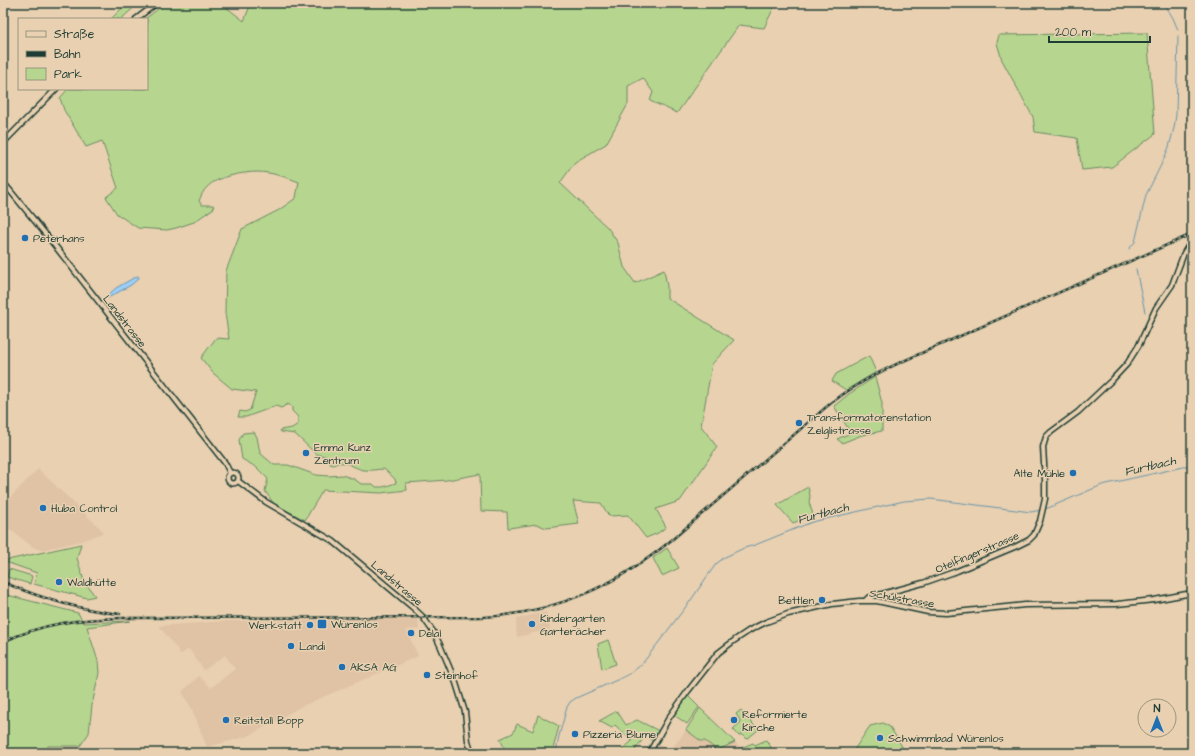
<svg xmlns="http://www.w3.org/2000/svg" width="1195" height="756" font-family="'Architects Daughter',sans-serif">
<rect width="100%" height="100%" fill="#e8d0b0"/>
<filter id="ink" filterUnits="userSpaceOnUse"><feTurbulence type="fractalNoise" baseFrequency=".025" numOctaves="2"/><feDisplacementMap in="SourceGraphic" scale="8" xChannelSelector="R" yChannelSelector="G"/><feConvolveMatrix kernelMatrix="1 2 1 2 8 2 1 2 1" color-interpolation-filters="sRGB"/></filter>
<g filter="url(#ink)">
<g fill="#e0c2a4">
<path d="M 38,469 L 103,531 L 102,533 L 81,541 L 41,550 L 33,547 L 3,524 L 3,505 Z"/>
<path d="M 546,612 L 550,629 L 517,637 L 516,619 Z"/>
<path d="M 418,619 L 419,629 L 406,630 L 418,656 L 302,706 L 248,736 L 207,747 L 192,709 L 182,692 L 199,676 L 211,688 L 235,669 L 225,655 L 204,670 L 189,649 L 181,654 L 159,626 L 226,621 Z"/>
<path d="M 700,708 L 741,748 L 753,743 L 755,745 L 766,740 L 775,753 L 652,753 L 658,743 L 669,751 L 680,739 Z"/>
</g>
<g fill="#b6d68f" stroke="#6a8a62">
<path d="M 127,3 L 139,3 L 121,19 L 111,19 Z"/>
<path d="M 166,3 L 225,3 L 226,7 L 244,21 L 251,3 L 776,3 L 764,28 L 739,25 L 677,113 L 650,101 L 653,92 L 643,78 L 628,86 L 628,104 L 606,144 L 575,162 L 560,183 L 608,228 L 618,243 L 624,267 L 635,283 L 664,270 L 667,286 L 667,298 L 734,340 L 712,364 L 701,426 L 717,447 L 680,501 L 656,509 L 666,527 L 658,533 L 646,538 L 628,515 L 609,516 L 601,503 L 573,501 L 579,524 L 546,528 L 537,524 L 508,528 L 507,512 L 481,511 L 480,474 L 447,480 L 406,483 L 407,490 L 381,493 L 323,490 L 305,520 L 274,504 L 265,491 L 268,479 L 256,467 L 242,459 L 239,440 L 243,433 L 254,432 L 257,437 L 260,453 L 274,465 L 288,465 L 316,475 L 329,476 L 342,475 L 354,479 L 361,484 L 373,484 L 376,487 L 383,487 L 396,483 L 395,479 L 384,469 C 377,469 371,471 364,470 C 355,469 343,458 334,465 L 330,464 L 329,457 L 316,454 L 295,434 L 281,432 L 280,430 L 292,428 L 298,424 L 298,417 L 292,411 L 292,407 L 288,404 L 281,408 L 276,406 L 246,417 L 238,417 L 240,411 L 245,412 L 250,410 L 256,392 L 232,389 L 213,373 L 201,358 L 216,338 L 229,339 L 225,313 L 226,271 L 242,229 L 279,210 L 296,198 L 299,182 C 286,177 271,172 257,172 C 243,172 216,177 207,187 C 203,191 201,196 199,201 L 202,205 L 213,205 L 214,208 L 194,222 L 176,228 L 167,230 L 138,228 L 117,214 L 106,197 L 118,188 L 102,141 L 86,147 L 64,110 L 60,98 L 68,89 L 147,89 L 147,19 L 145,19 Z"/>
<path d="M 1147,33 L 1155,134 L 1112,167 L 1082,170 L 1077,138 L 1035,132 L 1033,117 L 1002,60 L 997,43 L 999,35 Z"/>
<path d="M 869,356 L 876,372 L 846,390 L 832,381 L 836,374 Z"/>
<path d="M 875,377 L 882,403 L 882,431 L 862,435 L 842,443 L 837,439 L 851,433 L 834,406 L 849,394 Z"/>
<path d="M 808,487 L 810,496 L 809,502 L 813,515 L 793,523 L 777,505 Z"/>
<path d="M 81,544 L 77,558 L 84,581 L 95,596 L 87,598 L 34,584 L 37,573 L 3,561 Z"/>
<path d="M 667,548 L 679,568 L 662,576 L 653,558 Z"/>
<path d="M 9,569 L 32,576 L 30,584 L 7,577 Z"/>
<path d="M 3,594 L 78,613 L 84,623 L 130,621 L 87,627 L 98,661 L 99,673 L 92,705 L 89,733 L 80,746 L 48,746 L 46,753 L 3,753 Z"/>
<path d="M 608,640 L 616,664 L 602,669 L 598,644 Z"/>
<path d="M 688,696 L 699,707 L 687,724 L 674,715 Z"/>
<path d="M 700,708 L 735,742 L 716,751 L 713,747 L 705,741 L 701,741 L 686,730 Z"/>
<path d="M 741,710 L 758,730 L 747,739 L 742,734 L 739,736 L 733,729 L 741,722 L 736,714 Z"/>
<path d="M 617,711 L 626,725 L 637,720 L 659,731 L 653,741 L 645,736 L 633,753 L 623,753 L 621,751 L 632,741 L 615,725 L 612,728 L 599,721 Z"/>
<path d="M 538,715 L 559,726 L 552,753 L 507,753 L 500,739 L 513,733 L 517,724 L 533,731 Z"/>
<path d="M 883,723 L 890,727 L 906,753 L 852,753 L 870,726 Z"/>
<path d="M 766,740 L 775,753 L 741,753 L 738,749 L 753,743 L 755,745 Z"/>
</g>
<path fill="#9ccef9" stroke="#6a94aa" d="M 137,276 L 139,277 L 139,278 L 131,285 L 108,298 L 107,296 L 116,288 Z"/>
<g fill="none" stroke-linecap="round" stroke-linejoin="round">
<g stroke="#6a94aa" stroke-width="1">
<path d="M 1164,3 L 1173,18 L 1178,30"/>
<path d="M 1129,249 L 1135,242 L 1146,195 L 1163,161 L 1169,147 L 1174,128 L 1176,115 L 1178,36"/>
<path d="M 1136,269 L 1145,312"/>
<path d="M 1044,509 L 1048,508 L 1102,485 L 1192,465"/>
<path d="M 556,753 L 559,736 L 567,707 L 570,702 L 576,698 L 617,680 L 631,673 L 642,664 L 691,600 L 706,578 L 716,564 L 725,557 L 744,548 L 755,545 L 812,522 L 904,501 L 931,499 L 1031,512 L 1041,510"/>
</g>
<defs>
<g id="secondary">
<path d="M 136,19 L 157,3"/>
<path d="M 3,143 L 56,89"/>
<path d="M 3,182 L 52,242 L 225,463 L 230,473"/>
<circle cx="233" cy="478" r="5.5"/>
<path d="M 238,481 L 266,502 L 333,541 L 411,606 L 423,617 L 434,633 L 440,645 L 456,683 L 465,712 L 468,741 L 472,753"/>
<path d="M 866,600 L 868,598 L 871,597 L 923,583 L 957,571 L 1017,546 L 1029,540 L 1034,535 L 1040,521 L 1045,499 L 1045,480 L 1043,447 L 1046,437 L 1051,432 L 1078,412 L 1112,380 L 1127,364 L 1139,345 L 1156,308 L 1172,285 L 1184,253 L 1192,240"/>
<path d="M 649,753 L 670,716 L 688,691 L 718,653 L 735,640 L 750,630 L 766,622 L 788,614 L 832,604 L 859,601 L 877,601 L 928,612 L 946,613 L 1025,605 L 1117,604 L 1154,600 L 1192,593"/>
</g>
</defs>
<use href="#secondary" stroke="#1f3d34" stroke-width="7"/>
<use href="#secondary" stroke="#e8d0b0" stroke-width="4"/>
<defs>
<g id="rail">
<path d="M 3,582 C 40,598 80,610 120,614"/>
<path d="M 3,642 C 43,623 78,619 122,618 L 483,617 C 557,613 618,585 674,538 L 825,408 C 850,387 878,372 908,359 L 1192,234"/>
</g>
</defs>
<use href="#rail" stroke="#1f3d34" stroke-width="2.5"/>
<use href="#rail" stroke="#e8d0b0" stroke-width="1" stroke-dasharray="3" stroke-linecap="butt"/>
</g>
</g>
<g fill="#1f6fb2" stroke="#e8d0b0" stroke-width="1.5">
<circle cx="25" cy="238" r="4"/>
<circle cx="799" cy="423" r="4"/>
<circle cx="306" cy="453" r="4"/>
<circle cx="1073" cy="473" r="4"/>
<circle cx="43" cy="508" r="4"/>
<circle cx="59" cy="582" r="4"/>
<circle cx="822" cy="600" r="4"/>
<rect x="317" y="619" width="10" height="10" rx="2"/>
<circle cx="532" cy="624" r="4"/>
<circle cx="310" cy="625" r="4"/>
<circle cx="411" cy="633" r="4"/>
<circle cx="291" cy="646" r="4"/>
<circle cx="342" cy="667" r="4"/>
<circle cx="427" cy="675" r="4"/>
<circle cx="226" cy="720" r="4"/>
<circle cx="734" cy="720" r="4"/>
<circle cx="575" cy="734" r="4"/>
<circle cx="880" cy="738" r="4"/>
</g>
<g text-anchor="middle" stroke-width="3" stroke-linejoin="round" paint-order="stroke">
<g font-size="11" fill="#1f3d34" stroke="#e8d0b0" text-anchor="start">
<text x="33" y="242">Peterhans</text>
<text x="807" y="421">Transformatorenstation<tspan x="807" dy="13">Zelglistrasse</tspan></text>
<text x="314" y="451">Emma Kunz<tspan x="314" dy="13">Zentrum</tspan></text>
<text x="1065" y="477" text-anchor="end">Alte Mühle</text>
<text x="51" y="512">Huba Control</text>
<text x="67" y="586">Waldhütte</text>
<text x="814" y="604" text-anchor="end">Bettlen</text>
<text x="540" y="622">Kindergarten<tspan x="540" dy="13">Garterächer</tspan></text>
<text x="331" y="628">Würenlos</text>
<text x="302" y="629" text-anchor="end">Werkstatt</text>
<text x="419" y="637">Delal</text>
<text x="299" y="650">Landi</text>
<text x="350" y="671">AKSA AG</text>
<text x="435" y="679">Steinhof</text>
<text x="742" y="718">Reformierte<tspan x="742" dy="13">Kirche</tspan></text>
<text x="234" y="724">Reitstall Bopp</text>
<text x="583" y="738">Pizzeria Blume</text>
<text x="888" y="742">Schwimmbad Würenlos</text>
</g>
<g font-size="11" fill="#1f3d34" stroke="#e8d0b0">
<text transform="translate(125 321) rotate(52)" y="4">Landstrasse</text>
<text transform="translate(977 552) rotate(-23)" y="4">Otelfingerstrasse</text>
<text transform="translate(397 583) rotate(40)" y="4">Landstrasse</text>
<text transform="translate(902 598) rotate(10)" y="4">Schulstrasse</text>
</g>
<g font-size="12" font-style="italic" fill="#25443e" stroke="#e8d0b0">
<text transform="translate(1150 466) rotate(-13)" y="4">Furtbach</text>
<text transform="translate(823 513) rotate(-15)" y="4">Furtbach</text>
</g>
</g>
<rect width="1195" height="756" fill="none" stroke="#e8d0b0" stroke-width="16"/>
<rect x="8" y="8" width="1179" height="740" fill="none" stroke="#1f3d34" stroke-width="1.5" filter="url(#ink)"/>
<rect x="18" y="18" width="130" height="72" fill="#e8d0b0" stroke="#98957e"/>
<rect x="26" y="31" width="20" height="6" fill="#e8d0b0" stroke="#98957e"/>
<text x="54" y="38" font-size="12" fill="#1f3d34">Straße</text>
<rect x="26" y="51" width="20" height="6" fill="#1f3d34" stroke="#98957e"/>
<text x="54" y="58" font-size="12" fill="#1f3d34">Bahn</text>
<rect x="26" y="68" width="20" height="12" fill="#b6d68f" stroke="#98957e"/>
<text x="54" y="78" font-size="12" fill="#1f3d34">Park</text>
<g transform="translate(1157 718)"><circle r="19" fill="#e8d0b0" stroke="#98957e"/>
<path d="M0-3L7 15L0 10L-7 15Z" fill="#1f6fb2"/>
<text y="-6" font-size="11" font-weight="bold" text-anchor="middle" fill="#1f3d34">N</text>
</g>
<path d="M1049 36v6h101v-6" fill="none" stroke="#1f3d34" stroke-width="2"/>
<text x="1055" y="36" font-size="12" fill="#1f3d34" stroke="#e8d0b0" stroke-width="3" paint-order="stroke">200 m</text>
</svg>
